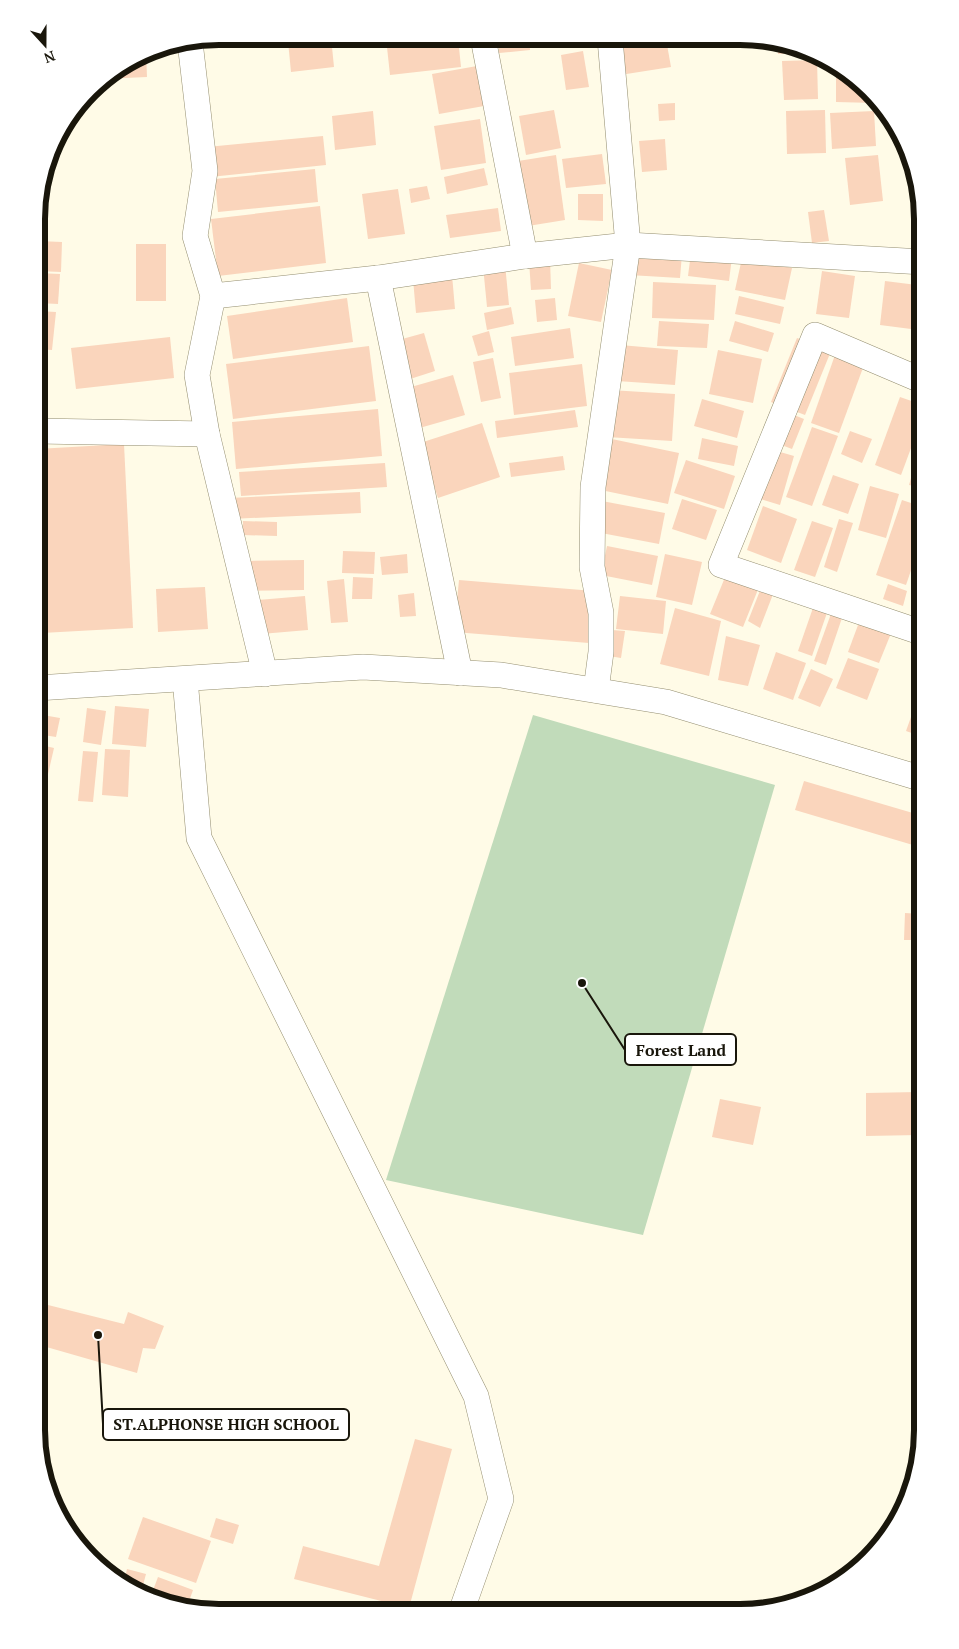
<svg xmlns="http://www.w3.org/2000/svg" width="959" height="1649" font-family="'PT Serif',serif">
<rect width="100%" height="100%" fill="#fffbe7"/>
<path fill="#c1dbba" d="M 533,715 L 775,785 L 643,1235 L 386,1180 Z"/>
<g fill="#fad5bc">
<path d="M 331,37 L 334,67 L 291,72 L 288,41 Z"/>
<path d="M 395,37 L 458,38 L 461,67 L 390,75 L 386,38 Z"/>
<path d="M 498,38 L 529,38 L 530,50 L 499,53 Z"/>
<path d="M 537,38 L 592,39 L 592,40 L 538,46 Z"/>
<path d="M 658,39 L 666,39 L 671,67 L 620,75 L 615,46 Z"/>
<path d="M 778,41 L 802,53 L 778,54 Z"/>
<path d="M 583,51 L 589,87 L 566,90 L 561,55 Z"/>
<path d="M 146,52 L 147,77 L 103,79 Z"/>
<path d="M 817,60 L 818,99 L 784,100 L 782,61 Z"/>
<path d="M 477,66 L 484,106 L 439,114 L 432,74 Z"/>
<path d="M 836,70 L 860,81 L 875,103 L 836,102 Z"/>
<path d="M 675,103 L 675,120 L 659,121 L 658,104 Z"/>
<path d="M 554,110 L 561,148 L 526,155 L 519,116 Z"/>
<path d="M 825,110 L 826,153 L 787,154 L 786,111 Z"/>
<path d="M 373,111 L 376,145 L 335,150 L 332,116 Z"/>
<path d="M 874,111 L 876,146 L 832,149 L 830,113 Z"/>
<path d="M 480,119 L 486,163 L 441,170 L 434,126 Z"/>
<path d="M 323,136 L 326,165 L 210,177 L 207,147 Z"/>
<path d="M 665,139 L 667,170 L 642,172 L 639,141 Z"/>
<path d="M 602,154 L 606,184 L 566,188 L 562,159 Z"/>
<path d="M 556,155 L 565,220 L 528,226 L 518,161 Z"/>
<path d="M 878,155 L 883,201 L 850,205 L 845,158 Z"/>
<path d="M 484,168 L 488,185 L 447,194 L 444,177 Z"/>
<path d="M 315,169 L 318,202 L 218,212 L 215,179 Z"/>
<path d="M 427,186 L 430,199 L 411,203 L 409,189 Z"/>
<path d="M 398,189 L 405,234 L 368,239 L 362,194 Z"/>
<path d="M 578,194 L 603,194 L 603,221 L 578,220 Z"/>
<path d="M 320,206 L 326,263 L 218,276 L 211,219 Z"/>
<path d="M 498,208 L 501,231 L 450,238 L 446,215 Z"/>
<path d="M 824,210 L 829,241 L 812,243 L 808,212 Z"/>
<path d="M 38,241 L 62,242 L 61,272 L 38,271 Z"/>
<rect x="136" y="244" width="30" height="57"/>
<path d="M 631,250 L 682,254 L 680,278 L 629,275 Z"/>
<path d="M 691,253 L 732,257 L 729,281 L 688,276 Z"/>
<path d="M 742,258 L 792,268 L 785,300 L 735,290 Z"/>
<path d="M 550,259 L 551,289 L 531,290 L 529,261 Z"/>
<path d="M 579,263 L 612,270 L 601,322 L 568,316 Z"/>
<path d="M 505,264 L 509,305 L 487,307 L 483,266 Z"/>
<path d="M 822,271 L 855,276 L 849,318 L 816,314 Z"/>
<path d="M 38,273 L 60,274 L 58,304 L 38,303 Z"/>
<path d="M 452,275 L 455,309 L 416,313 L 413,279 Z"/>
<path d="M 885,281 L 917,285 L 911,329 L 880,325 Z"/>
<path d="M 653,282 L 716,285 L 714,320 L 652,318 Z"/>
<path d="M 739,296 L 784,307 L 780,324 L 735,314 Z"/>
<path d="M 347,298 L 353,342 L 233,359 L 227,316 Z"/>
<path d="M 555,298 L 557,320 L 537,322 L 535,300 Z"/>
<path d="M 511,307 L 514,324 L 487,330 L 484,313 Z"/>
<path d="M 38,311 L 56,312 L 52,350 L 38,349 Z"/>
<path d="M 659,321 L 709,324 L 707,348 L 657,346 Z"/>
<path d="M 735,321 L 774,333 L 768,352 L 729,341 Z"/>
<path d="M 570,328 L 574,358 L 515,366 L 511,337 Z"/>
<path d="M 489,331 L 494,352 L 478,356 L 472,336 Z"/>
<path d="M 424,333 L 435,371 L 407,380 L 395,341 Z"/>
<path d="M 170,337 L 174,378 L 76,389 L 71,348 Z"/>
<path d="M 797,338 L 831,351 L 805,415 L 771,402 Z"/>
<path d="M 620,345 L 678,350 L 675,385 L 617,381 Z"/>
<path d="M 369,346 L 376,401 L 233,419 L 226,364 Z"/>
<path d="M 718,350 L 762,359 L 753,403 L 709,394 Z"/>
<path d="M 835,355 L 864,365 L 839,433 L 811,423 Z"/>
<path d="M 38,356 L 45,356 L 40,414 L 38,414 Z"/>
<path d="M 493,358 L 501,398 L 481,402 L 473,362 Z"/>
<path d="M 582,364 L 587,406 L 514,415 L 509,373 Z"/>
<path d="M 453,375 L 465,415 L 416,429 L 404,389 Z"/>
<path d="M 610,390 L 675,394 L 672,441 L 607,437 Z"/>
<path d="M 900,397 L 923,405 L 923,416 L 901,475 L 875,465 Z"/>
<path d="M 702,399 L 744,411 L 737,438 L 694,426 Z"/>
<path d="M 378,409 L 382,456 L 236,469 L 232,422 Z"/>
<path d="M 575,410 L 578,427 L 497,438 L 495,421 Z"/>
<path d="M 784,411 L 804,419 L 792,449 L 771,441 Z"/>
<path d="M 482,423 L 500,477 L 438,498 L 420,443 Z"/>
<path d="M 812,427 L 838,436 L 812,506 L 786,497 Z"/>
<path d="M 850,431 L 872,439 L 862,463 L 841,454 Z"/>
<path d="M 607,438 L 679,453 L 668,504 L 596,489 Z"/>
<path d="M 702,438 L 738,446 L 734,466 L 698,459 Z"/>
<path d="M 124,444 L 133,628 L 42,633 L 37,533 L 37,449 Z"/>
<path d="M 922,445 L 923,445 L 923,461 L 918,459 Z"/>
<path d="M 759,446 L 794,456 L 780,505 L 744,494 Z"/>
<path d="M 563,456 L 565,470 L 511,477 L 509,463 Z"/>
<path d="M 686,460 L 735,476 L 724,509 L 674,493 Z"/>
<path d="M 385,463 L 387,487 L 241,496 L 239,472 Z"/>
<path d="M 915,464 L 923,466 L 923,488 L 909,485 Z"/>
<path d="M 833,475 L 859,484 L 848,514 L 822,505 Z"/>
<path d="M 870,486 L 899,494 L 886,538 L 858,530 Z"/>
<path d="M 360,492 L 361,513 L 230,519 L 229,498 Z"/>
<path d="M 682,499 L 717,510 L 706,540 L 672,529 Z"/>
<path d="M 902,500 L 923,507 L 923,535 L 906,585 L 876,575 Z"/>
<path d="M 602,501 L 665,513 L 659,544 L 596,532 Z"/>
<path d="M 763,506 L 797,519 L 781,563 L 747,550 Z"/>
<path d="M 839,519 L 853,523 L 837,572 L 824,567 Z"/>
<path d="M 243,521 L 277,522 L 277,536 L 243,535 Z"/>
<path d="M 812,521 L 833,528 L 815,577 L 794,570 Z"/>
<path d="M 607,546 L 658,556 L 652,585 L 601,575 Z"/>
<path d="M 343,551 L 375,552 L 374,574 L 342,573 Z"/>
<path d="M 407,554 L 408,573 L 382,575 L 380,557 Z"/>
<path d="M 665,554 L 702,562 L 692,605 L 656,597 Z"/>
<path d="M 922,556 L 923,556 L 923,574 L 917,573 Z"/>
<path d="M 304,560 L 304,590 L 246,591 L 245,561 Z"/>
<path d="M 728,570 L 761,582 L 743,627 L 710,614 Z"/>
<path d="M 353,577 L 373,578 L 372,599 L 352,599 Z"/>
<path d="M 344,579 L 348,622 L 331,623 L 327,581 Z"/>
<path d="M 459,580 L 594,591 L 589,643 L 454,632 Z"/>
<path d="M 763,583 L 775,589 L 760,628 L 748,621 Z"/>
<path d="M 888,584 L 907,591 L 903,606 L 883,599 Z"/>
<path d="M 205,587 L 208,629 L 158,632 L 156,589 Z"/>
<path d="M 414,593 L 416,616 L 400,617 L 398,595 Z"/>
<path d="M 305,596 L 308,630 L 261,634 L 258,600 Z"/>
<path d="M 620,596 L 666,601 L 663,634 L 616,629 Z"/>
<path d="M 814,605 L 828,610 L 812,656 L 798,651 Z"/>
<path d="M 675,608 L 721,621 L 709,676 L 660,664 Z"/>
<path d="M 864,609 L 896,621 L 879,663 L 848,652 Z"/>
<path d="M 832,611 L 843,615 L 826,665 L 814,661 Z"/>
<path d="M 612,630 L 625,631 L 621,658 L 609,656 Z"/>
<path d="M 726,636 L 760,645 L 748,686 L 718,680 Z"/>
<path d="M 776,652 L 806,663 L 793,700 L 763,689 Z"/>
<path d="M 848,658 L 879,669 L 867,700 L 836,688 Z"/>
<path d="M 811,669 L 833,679 L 820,707 L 798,698 Z"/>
<path d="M 922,686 L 923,686 L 923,737 L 906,731 Z"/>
<path d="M 115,706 L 149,709 L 146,747 L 112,744 Z"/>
<path d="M 87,708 L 106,711 L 101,745 L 83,742 Z"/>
<path d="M 37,714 L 60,718 L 56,737 L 37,734 Z"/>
<path d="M 37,744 L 54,748 L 43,796 L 37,795 Z"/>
<path d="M 105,749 L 130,750 L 128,797 L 102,795 Z"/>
<path d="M 83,751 L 98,752 L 93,802 L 78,801 Z"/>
<path d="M 804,781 L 923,816 L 923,848 L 795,810 Z"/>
<path d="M 905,913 L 921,914 L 920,940 L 904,940 Z"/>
<path d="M 918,1092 L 919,1135 L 866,1136 L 866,1093 Z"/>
<path d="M 720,1099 L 761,1107 L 753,1145 L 712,1137 Z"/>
<path d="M 36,1302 L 124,1324 L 128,1312 L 164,1326 L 155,1349 L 143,1348 L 137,1373 L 36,1344 Z"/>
<path d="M 415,1439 L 452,1449 L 409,1608 L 294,1579 L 303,1546 L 379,1566 Z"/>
<path d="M 143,1517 L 211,1541 L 196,1583 L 128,1559 Z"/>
<path d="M 216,1518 L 239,1525 L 233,1544 L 210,1537 Z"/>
<path d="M 127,1569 L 146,1574 L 142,1589 L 124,1582 Z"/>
<path d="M 158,1577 L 193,1590 L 187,1607 L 152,1593 Z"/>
</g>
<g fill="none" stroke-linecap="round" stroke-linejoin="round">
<defs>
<g id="minor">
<path d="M 483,38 L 525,256"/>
<path d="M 190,42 L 205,171 L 195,236 L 213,296 L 197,375 L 207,434 L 265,674"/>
<path d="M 378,278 L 460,673"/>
<path d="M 213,296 L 378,278 L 525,256 L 628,245 L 923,262"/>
<path d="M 37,431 L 207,434"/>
<path d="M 923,633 L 721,565 L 815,335 L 923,381"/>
<path d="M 185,679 L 199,838 L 476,1396 L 501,1499 L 461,1612"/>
<path d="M 37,688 L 363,667 L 501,675 L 666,702 L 923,779"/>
<path d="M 596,690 L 601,652 L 601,613 L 592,567 L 593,487 L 628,245 L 610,39"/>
</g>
</defs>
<use href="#minor" stroke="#948e70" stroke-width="26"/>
<use href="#minor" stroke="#fff" stroke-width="25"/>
</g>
<path d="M0 0H959V1649H0ZM219 45H740A174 174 0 0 1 914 219V1430A174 174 0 0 1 740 1604H219A174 174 0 0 1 45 1430V219A174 174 0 0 1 219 45Z" fill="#fff" fill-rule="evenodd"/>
<path fill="none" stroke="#19160b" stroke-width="6" d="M219 45H740A174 174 0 0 1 914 219V1430A174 174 0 0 1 740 1604H219A174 174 0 0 1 45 1430V219A174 174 0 0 1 219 45Z"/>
<path fill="none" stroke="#19160b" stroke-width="2" d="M582 983L625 1050M98 1335L103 1424"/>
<g fill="#19160b" stroke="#fff" stroke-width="2">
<circle cx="582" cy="983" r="5"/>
<circle cx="98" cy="1335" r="5"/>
</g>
<g fill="#fff" stroke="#19160b" stroke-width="2">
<rect x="625" y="1034" width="111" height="31" rx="5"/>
<rect x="103" y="1409" width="246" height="31" rx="5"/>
</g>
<g font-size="16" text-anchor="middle" font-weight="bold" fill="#19160b">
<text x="681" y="1056">Forest Land</text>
<text x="226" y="1430">ST.ALPHONSE HIGH SCHOOL</text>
</g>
<g transform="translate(45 45) rotate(159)" stroke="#ffffff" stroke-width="4" paint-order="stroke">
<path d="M0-4L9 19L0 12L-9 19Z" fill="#19160b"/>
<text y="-8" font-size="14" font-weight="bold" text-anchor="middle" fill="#19160b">N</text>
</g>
</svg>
